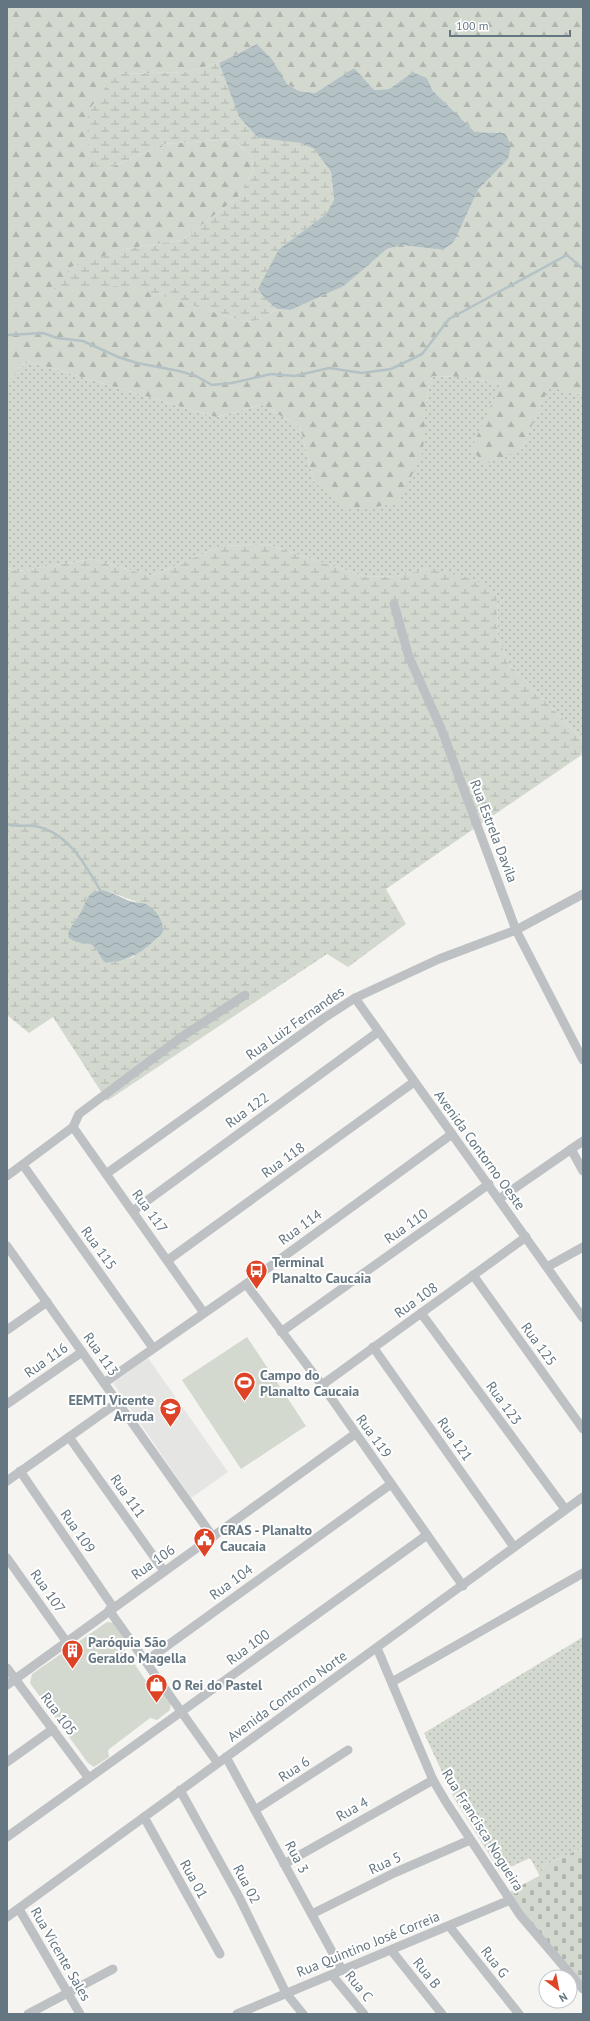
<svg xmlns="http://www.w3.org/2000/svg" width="590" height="2021" font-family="'PT Sans',sans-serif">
<defs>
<pattern id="grass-dots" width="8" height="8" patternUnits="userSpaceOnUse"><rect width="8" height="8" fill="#d4d9d0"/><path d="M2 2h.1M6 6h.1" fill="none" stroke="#b0b5ae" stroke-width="1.8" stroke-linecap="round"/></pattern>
<pattern id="forest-firs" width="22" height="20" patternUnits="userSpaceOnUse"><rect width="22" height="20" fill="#d4d9d0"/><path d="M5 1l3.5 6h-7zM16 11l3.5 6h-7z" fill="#b0b5ae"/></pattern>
<pattern id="wetland-marsh" width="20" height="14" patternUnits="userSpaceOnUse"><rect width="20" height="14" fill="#d4d9d0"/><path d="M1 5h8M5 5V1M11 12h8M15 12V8" fill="none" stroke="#b0b5ae"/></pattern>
<pattern id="cemetery-stones" width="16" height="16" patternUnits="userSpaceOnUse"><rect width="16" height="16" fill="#d4d9d0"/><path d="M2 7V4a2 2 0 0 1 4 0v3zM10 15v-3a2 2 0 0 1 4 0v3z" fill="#b0b5ae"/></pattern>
<pattern id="water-waves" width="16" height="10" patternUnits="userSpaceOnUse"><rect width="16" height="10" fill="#b4c2c5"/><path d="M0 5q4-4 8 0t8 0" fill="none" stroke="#96a2a5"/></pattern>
</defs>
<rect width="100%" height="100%" fill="#f5f4f0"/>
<path fill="#e5e6e4" d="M 148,1358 L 228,1472 L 191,1498 L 113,1383 Z"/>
<g fill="url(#grass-dots)">
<path d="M 27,361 L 216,417 L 262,405 L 300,427 L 314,482 L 426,403 L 432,376 L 464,377 L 501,384 L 491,409 L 521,450 L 549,386 L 575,394 L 583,393 L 583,740 L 509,664 L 498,637 L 497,593 L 427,569 L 397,576 L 366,577 L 266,544 L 221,546 L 151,576 L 92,559 L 18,571 L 7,568 L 7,381 Z"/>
<path d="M 583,1637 L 583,1848 L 544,1865 L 540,1876 L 530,1858 L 500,1872 L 453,1796 L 424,1733 Z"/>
</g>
<path fill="url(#forest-firs)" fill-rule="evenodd" d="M 7,7 L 583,7 L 583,393 L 575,394 L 549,387 L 521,450 L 485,464 L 471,449 L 501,384 L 464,377 L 432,376 L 426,403 L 423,452 L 398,504 L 347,510 L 314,482 L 300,427 L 262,405 L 216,417 L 27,361 L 7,381 ZM 257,44 L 272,59 L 287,84 L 299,91 L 315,93 L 354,68 L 373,90 L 389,89 L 413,72 L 427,78 L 433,91 L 475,132 L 505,133 L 508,159 L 478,190 L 454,242 L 443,250 L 401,245 L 387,249 L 344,286 L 291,310 L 277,309 L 260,320 L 246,322 L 71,267 L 125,249 L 182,240 L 238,197 L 252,173 L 253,158 L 232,139 L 165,144 L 108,169 L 115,74 L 185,72 L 219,63 Z"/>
<g fill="url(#wetland-marsh)" fill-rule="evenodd">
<path d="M 219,63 L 239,117 L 258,138 L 300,143 L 314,149 L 331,172 L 334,201 L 326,214 L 279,249 L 266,300 L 277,309 L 260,320 L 246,322 L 130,286 L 54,289 L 71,267 L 84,262 L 125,249 L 182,240 L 238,197 L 252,173 L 253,158 L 232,139 L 165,144 L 108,169 L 94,167 L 87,139 L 88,111 L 115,74 L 185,72 Z"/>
<path d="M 266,544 L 366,577 L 397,576 L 427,569 L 472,578 L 497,593 L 498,637 L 509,664 L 583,740 L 583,754 L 386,889 L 406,924 L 348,967 L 327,954 L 107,1101 L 53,1017 L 29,1033 L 7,1015 L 7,568 L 18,571 L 92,559 L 151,576 L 221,546 ZM 103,890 C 118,893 129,901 146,904 L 134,957 L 106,963 C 100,959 99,951 94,946 C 87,940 77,935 69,930 C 73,925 77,919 81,914 C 87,902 88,892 103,890 Z"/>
</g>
<path fill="url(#cemetery-stones)" d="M 583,1848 L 583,1986 L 521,1910 L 509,1892 L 539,1876 L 544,1865 Z"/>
<g fill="#d4d9d0">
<path d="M 247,1337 L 306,1426 L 241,1469 L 182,1380 Z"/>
<path d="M 107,1622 L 115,1623 L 124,1635 L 120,1643 L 153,1691 L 161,1689 L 171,1702 L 170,1710 L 157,1720 L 150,1718 L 108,1750 L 109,1757 L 94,1767 L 88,1763 L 30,1683 L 32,1674 Z"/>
</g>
<g fill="url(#water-waves)">
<path d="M 257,44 L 272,59 L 287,84 L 299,91 L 315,93 L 354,68 L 374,90 L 389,89 L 413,72 L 427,78 L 433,91 L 475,132 L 505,133 L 511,145 L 508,159 L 478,190 L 454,242 L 443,250 L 401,245 L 387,249 L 344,286 L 291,310 L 277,309 L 266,300 L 258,289 L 279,249 L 326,214 L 334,200 L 331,172 L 314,149 L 300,143 L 258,138 L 239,117 L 219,63 Z"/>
<path d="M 103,890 C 113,892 121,898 130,901 C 135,903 141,902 146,904 C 156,909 164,921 163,932 C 144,951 133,960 106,963 C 99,959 99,949 92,945 C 84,940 81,947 68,937 L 69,930 L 80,914 L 88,897 L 93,892 Z"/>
</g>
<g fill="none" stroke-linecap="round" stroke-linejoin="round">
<g stroke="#b4c2c5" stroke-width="2.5">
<path d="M 7,335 L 43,333 L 57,338 L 83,341 L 118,357 L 137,363 L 179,371 L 196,376 L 212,385 L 232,383 L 271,374 L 295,376 L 329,368 L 362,373 L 391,369 L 422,354 L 449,319 L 567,255 L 583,269"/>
<path d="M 7,824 C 17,828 25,824 34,826 C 67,831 85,864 100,890"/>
</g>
<g stroke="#bdc1c4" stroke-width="9">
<path d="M 394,604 L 409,657 L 441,728 L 516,930 L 583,1060"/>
<path d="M 355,998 L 583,1318"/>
<path d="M 73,1127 L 204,1313"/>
<path d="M 73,1127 L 79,1114 L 183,1036 L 245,995"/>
<path d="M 571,1149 L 583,1171"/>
<path d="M 23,1165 L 153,1348"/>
<path d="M 106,1174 L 324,1018 L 355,998 L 439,959 L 516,930 L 583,894"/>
<path d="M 7,1176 L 73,1127"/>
<path d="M 499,1199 L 583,1141"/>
<path d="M 133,1211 L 378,1032"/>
<path d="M 7,1246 L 213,1537"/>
<path d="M 168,1260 L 414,1082"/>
<path d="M 547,1267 L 583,1247"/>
<path d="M 473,1275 L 583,1429"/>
<path d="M 246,1284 L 322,1385 L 463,1586"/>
<path d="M 421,1313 L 565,1509"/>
<path d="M 7,1330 L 47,1302"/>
<path d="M 281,1332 L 489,1184"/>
<path d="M 373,1347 L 514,1547"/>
<path d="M 104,1383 L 246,1284 L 452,1134"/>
<path d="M 322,1385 L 526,1237"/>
<path d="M 7,1404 L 82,1352"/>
<path d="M 69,1437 L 164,1571"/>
<path d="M 20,1471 L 113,1607"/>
<path d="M 7,1481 L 117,1403"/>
<path d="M 7,1558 L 66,1641"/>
<path d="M 109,1610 L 217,1762"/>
<path d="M 377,1648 L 433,1780 L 446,1802 L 520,1915 L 583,1989"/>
<path d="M 146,1661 L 391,1484"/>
<path d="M 7,1668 L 88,1777"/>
<path d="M 392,1682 L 583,1573"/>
<path d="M 7,1685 L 355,1434"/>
<path d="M 226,1757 L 342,1970"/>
<path d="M 7,1762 L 53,1729"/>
<path d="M 180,1790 L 239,1897 L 286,1993 L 303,2014"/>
<path d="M 255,1810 L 348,1750"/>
<path d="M 144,1817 L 220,1954"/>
<path d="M 7,1837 L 427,1535"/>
<path d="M 284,1864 L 433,1780"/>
<path d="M 19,1909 L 80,2014"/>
<path d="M 312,1914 L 394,1873 L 470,1840"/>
<path d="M 7,1917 L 583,1497"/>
<path d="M 449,1926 L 519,2014"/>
<path d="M 391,1950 L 442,2014"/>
<path d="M 332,1975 L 364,2014"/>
<path d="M 28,2014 L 113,1969"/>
<path d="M 237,2014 L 510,1900"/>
</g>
</g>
<defs>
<symbol id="bus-pin" viewBox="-11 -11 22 30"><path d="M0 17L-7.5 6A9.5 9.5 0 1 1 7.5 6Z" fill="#df4326" stroke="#fff"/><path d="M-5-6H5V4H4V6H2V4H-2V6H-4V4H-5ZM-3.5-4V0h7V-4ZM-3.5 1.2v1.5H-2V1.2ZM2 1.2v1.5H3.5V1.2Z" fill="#fff"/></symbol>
<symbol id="stadium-pin" viewBox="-11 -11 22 30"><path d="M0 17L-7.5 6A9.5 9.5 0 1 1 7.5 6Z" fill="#df4326" stroke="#fff"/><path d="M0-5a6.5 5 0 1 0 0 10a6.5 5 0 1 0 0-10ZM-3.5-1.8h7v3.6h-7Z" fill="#fff"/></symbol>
<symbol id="school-pin" viewBox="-11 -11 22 30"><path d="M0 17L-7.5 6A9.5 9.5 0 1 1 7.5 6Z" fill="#df4326" stroke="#fff"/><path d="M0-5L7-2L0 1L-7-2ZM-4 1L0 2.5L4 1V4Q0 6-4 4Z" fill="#fff"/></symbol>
<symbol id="civic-pin" viewBox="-11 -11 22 30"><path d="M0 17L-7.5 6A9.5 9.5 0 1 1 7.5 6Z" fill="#df4326" stroke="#fff"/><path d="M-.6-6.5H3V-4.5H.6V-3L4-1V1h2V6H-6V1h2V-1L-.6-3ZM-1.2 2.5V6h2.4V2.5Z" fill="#fff"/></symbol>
<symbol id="building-pin" viewBox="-11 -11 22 30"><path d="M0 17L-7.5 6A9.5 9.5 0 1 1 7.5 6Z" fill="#df4326" stroke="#fff"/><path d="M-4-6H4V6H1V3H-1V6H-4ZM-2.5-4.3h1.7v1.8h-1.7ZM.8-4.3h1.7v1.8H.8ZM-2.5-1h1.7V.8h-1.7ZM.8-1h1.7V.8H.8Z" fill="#fff"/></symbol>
<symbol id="shop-pin" viewBox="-11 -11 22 30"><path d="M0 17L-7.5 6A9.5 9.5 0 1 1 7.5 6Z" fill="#df4326" stroke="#fff"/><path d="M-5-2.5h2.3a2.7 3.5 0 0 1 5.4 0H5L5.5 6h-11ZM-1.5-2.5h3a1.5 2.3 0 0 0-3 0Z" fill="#fff"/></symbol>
</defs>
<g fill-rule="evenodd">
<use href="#bus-pin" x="244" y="1258" width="25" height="34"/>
<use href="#stadium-pin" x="232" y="1370" width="25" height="34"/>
<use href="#school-pin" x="158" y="1396" width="25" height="34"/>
<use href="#civic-pin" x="192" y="1526" width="25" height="34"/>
<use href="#building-pin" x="60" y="1638" width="25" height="34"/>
<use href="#shop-pin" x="144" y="1672" width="25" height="34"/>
</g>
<g text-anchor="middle" stroke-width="4" stroke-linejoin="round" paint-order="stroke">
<g font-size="14" fill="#647681" stroke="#fff">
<text transform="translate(494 831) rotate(69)" y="5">Rua Estrela Davila</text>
<text transform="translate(295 1023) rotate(-35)" y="5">Rua Luiz Fernandes</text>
<text transform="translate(247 1110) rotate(-36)" y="5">Rua 122</text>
<text transform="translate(480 1150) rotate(54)" y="5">Avenida Contorno Oeste</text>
<text transform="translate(283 1160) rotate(-36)" y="5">Rua 118</text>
<text transform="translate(150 1211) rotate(54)" y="5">Rua 117</text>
<text transform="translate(406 1226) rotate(-35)" y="5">Rua 110</text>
<text transform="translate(300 1227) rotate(-36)" y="5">Rua 114</text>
<text transform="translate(99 1248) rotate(54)" y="5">Rua 115</text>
<text transform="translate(416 1300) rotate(-36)" y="5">Rua 108</text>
<text transform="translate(539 1344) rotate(54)" y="5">Rua 125</text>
<text transform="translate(101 1354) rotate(55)" y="5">Rua 113</text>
<text transform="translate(46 1360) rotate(-35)" y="5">Rua 116</text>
<text transform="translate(504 1403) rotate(54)" y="5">Rua 123</text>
<text transform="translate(374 1436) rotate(54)" y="5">Rua 119</text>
<text transform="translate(455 1439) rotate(55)" y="5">Rua 121</text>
<text transform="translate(128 1496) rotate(55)" y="5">Rua 111</text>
<text transform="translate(78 1531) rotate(55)" y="5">Rua 109</text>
<text transform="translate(153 1562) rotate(-35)" y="5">Rua 106</text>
<text transform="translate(231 1582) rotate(-36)" y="5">Rua 104</text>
<text transform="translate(48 1591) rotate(55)" y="5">Rua 107</text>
<text transform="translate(248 1647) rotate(-36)" y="5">Rua 100</text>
<text transform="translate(287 1696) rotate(-36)" y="5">Avenida Contorno Norte</text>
<text transform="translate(59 1714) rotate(53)" y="5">Rua 105</text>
<text transform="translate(294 1769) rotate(-33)" y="5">Rua 6</text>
<text transform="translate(352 1809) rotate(-30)" y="5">Rua 4</text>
<text transform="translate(483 1830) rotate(58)" y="5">Rua Francisca Nogueira</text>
<text transform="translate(297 1857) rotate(62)" y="5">Rua 3</text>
<text transform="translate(385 1863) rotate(-25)" y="5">Rua 5</text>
<text transform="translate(194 1879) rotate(61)" y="5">Rua 01</text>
<text transform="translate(247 1884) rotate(62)" y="5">Rua 02</text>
<text transform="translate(368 1944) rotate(-22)" y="5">Rua Quintino José Correia</text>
<text transform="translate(61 1954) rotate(60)" y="5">Rua Vicente Sales</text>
<text transform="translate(495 1962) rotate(52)" y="5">Rua G</text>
<text transform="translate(427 1973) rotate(51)" y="5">Rua B</text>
<text transform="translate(359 1986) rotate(51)" y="5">Rua C</text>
</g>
<g font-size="14" font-weight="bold" fill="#647681" stroke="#fff" text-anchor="start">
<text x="272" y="1267">Terminal<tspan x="272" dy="16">Planalto Caucaia</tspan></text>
<text x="260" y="1380">Campo do<tspan x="260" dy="16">Planalto Caucaia</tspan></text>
<text x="154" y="1405" text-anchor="end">EEMTI Vicente<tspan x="154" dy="16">Arruda</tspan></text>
<text x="220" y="1535">CRAS - Planalto<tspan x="220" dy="16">Caucaia</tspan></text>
<text x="88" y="1647">Paróquia São<tspan x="88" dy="16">Geraldo Magella</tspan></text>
<text x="172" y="1690">O Rei do Pastel</text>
</g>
</g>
<rect width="590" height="2021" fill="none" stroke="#647681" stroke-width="16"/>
<g transform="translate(558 1989) rotate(148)"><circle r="19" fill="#ffffff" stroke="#c1c8cd"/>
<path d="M0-3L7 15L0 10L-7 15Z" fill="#df4326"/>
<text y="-6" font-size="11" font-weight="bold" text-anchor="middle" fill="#647681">N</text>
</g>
<path d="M450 30v6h120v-6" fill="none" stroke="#647681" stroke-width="2"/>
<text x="456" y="30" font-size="12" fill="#647681" stroke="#ffffff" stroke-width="3" paint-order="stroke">100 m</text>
</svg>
